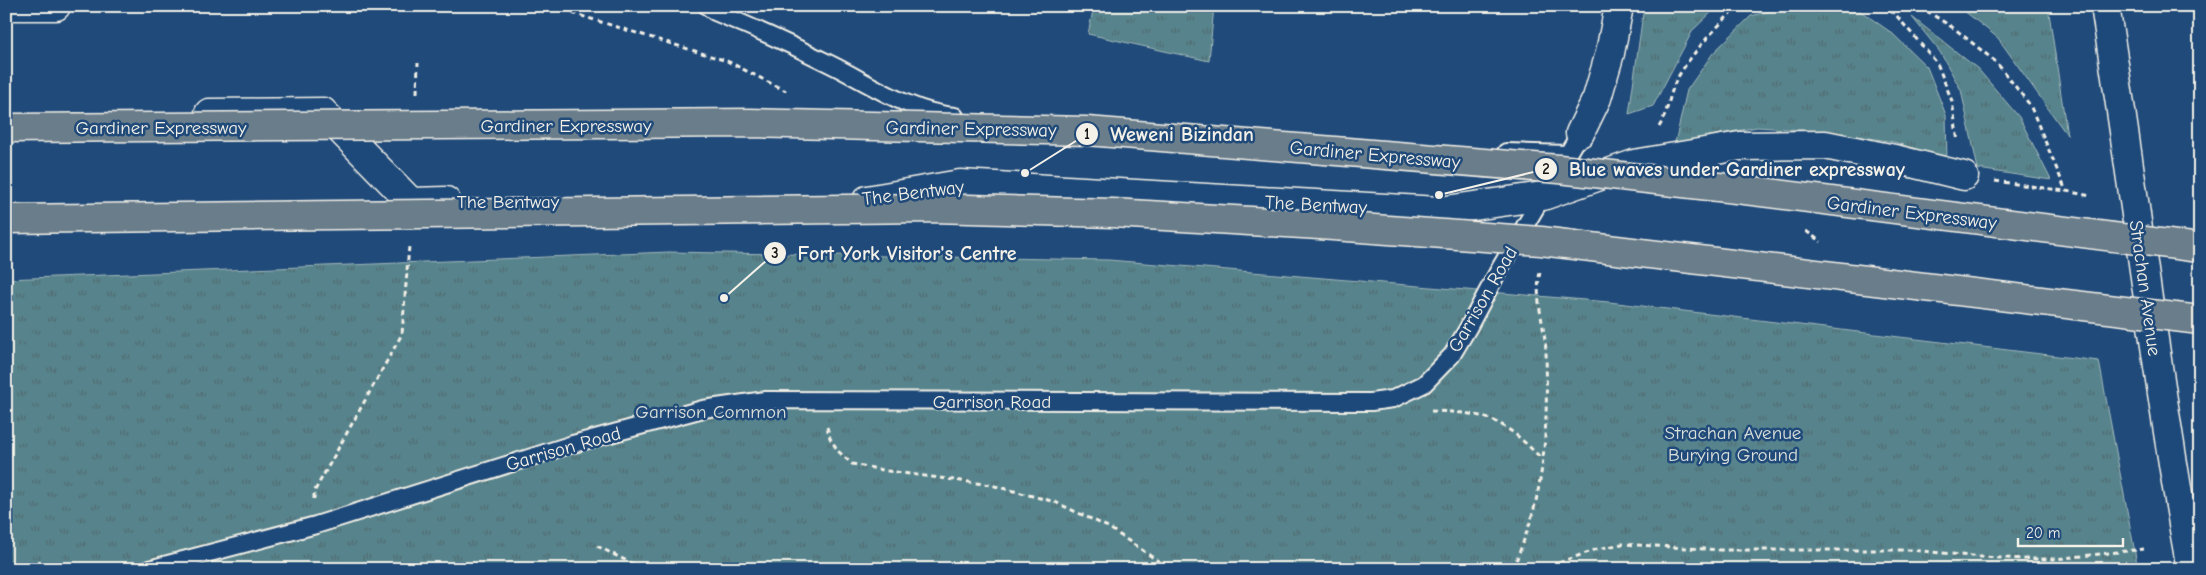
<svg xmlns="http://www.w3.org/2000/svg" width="2206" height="575" font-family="'Comic Neue',sans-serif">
<defs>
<pattern id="grass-tufts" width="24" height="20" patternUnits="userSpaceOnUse" patternTransform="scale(1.25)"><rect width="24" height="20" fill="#56838c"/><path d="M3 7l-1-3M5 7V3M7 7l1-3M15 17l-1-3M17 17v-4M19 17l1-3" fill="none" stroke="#516b70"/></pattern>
</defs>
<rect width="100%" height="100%" fill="#1f4a7a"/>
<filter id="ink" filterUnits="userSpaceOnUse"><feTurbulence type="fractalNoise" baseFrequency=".02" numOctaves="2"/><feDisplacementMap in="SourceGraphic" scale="10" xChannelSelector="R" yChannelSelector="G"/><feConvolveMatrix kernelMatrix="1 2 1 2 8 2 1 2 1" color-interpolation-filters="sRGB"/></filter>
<g filter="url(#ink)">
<g fill="url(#grass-tufts)" stroke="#a5baba">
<path d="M 1094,6 L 1214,6 L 1209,61 L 1088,34 Z"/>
<path d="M 1644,6 L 1718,6 L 1693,30 L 1653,106 L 1629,114 Z"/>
<path d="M 1789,6 L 1856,8 L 1892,33 L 1927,67 L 1946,115 L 1947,160 L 1894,142 L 1833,132 L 1757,127 L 1675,143 L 1687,90 L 1713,53 L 1751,16 Z"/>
<path d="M 1958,6 L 2048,6 L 2067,135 L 1998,38 Z"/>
<path d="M 1912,17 L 1978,69 L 2019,117 L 2051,180 L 1978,169 L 1961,90 L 1940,52 Z"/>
<path d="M 669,252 L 1109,260 L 1609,302 L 2099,361 L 2138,569 L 6,569 L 6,279 Z"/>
</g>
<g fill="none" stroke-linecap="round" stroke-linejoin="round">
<defs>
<g id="lane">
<path d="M 707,6 L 715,12 C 754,28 792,45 830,64 C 869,83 911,113 955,116"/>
<path d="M 1506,152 L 1568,154"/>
<path d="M 149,569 L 316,525 L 573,444 L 703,409 L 765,400 L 1371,402 L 1393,399 L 1424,384 L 1452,355 L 1468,328 L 1500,268 L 1580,133"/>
</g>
<g id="street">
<path d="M 209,113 L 323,112 L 411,202 L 446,201"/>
<path d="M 1580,133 L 1597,98 L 1610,53 L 1619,6"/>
<path d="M 867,200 L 960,184 L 1439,211 L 1543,196 L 1634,164 L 1740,146 L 1825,145 L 1899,160 L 1964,176"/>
</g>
<g id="secondary">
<path d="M 6,6 L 56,6"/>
<path d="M 2105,6 C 2135,194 2157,382 2191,569"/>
</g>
</defs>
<use href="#lane" stroke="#f4f1e8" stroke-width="20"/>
<use href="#street" stroke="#f4f1e8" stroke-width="31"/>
<use href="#secondary" stroke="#f4f1e8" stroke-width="31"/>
<g stroke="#f4f1e8" stroke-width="3" stroke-dasharray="5 4" stroke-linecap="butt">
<path d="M 1882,6 L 1895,14 L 1937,63 L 1952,101 L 1958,142"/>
<path d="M 1919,6 L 1955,29 L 1996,62 L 2030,105 L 2066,191 L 2091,196"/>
<path d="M 572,13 L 727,61 L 786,91"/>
<path d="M 417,93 L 418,63"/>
<path d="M 1659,127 C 1669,111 1669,92 1678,77 C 1694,50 1716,28 1738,6"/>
<path d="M 1995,181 L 2065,191"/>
<path d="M 1806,231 L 1821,242"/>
<path d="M 1431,411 C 1489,413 1501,418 1542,459"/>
<path d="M 827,427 L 830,438 L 838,451 L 852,464 L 888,471 L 991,485 L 1055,502 L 1108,527 L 1170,569"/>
<path d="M 314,499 L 314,492 L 402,334 L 409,246"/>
<path d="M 597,546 L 643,569"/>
<path d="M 1513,569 C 1522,545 1532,521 1537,496 C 1547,449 1547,400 1546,352 C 1545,325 1534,300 1540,272"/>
<path d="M 1542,569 L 1597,549 L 1622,544 L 1720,550 L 1912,550 L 1981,557 L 2025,559 L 2055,559 L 2144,549"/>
</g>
<use href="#lane" stroke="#1f4a7a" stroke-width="16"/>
<use href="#street" stroke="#1f4a7a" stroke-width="28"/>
<use href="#secondary" stroke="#1f4a7a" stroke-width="28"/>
<defs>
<g id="highway-bridge">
<path d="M 6,128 L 750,123 L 1087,131 L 1559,169 L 1745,190 L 2200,248"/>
<path d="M 6,219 L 931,208 L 1113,213 L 1319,225 L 1541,241 L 2200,320"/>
</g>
</defs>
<use href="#highway-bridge" stroke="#f4f1e8" stroke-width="31" stroke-linecap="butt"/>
<use href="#highway-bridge" stroke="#6b7d8b" stroke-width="28"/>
</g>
</g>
<g text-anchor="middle" stroke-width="5" stroke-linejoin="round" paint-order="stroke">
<g font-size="19" fill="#f4f1e8" stroke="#1f4a7a">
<text x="566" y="132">Gardiner Expressway</text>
<text x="161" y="134">Gardiner Expressway</text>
<text transform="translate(971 128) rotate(1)" y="7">Gardiner Expressway</text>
<text transform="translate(1375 154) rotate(5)" y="7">Gardiner Expressway</text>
<text transform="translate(913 192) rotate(-7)" y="7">The Bentway</text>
<text x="508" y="208">The Bentway</text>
<text transform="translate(1316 204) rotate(3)" y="7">The Bentway</text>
<text transform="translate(1912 212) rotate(7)" y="7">Gardiner Expressway</text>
<text transform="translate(2146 288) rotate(82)" y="7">Strachan Avenue</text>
<text transform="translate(1482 299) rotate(-60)" y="7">Garrison Road</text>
<text x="992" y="408">Garrison Road</text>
<text transform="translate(563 448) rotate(-16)" y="7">Garrison Road</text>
</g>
<g font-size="19" fill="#dce0da" stroke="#1f4a7a">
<text x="711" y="418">Garrison Common</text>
<text x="1733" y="439">Strachan Avenue<tspan x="1733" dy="22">Burying Ground</tspan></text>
</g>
</g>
<path fill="none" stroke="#f4f1e8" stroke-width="2" d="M1025 173L1087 134M1439 195L1546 169M724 298L775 253"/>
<g fill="#f4f1e8" stroke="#1f4a7a" stroke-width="2">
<circle cx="1025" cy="173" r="5"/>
<circle cx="1439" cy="195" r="5"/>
<circle cx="724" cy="298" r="5"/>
<circle cx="1087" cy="134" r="12"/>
<circle cx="1546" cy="169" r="12"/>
<circle cx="775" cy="253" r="12"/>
</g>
<g font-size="15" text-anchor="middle" font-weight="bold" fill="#111">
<text x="1087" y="139">1</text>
<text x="1546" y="174">2</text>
<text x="775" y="258">3</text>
</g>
<g font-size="20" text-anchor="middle" font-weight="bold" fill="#f4f1e8" stroke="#1f4a7a" stroke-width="5" stroke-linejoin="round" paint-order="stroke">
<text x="1182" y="141">Weweni Bizindan</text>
<text x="1737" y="176">Blue waves under Gardiner expressway</text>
<text x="907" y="260">Fort York Visitor's Centre</text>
</g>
<rect width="2206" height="575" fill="none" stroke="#1f4a7a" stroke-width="25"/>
<rect x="12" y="12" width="2181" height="550" fill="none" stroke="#f4f1e8" stroke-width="2" filter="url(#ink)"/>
<path d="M2018 538v8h105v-8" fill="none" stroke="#f4f1e8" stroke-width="2.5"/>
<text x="2026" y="538" font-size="15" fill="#f4f1e8" stroke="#1f4a7a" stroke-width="4" paint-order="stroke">20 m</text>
</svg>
